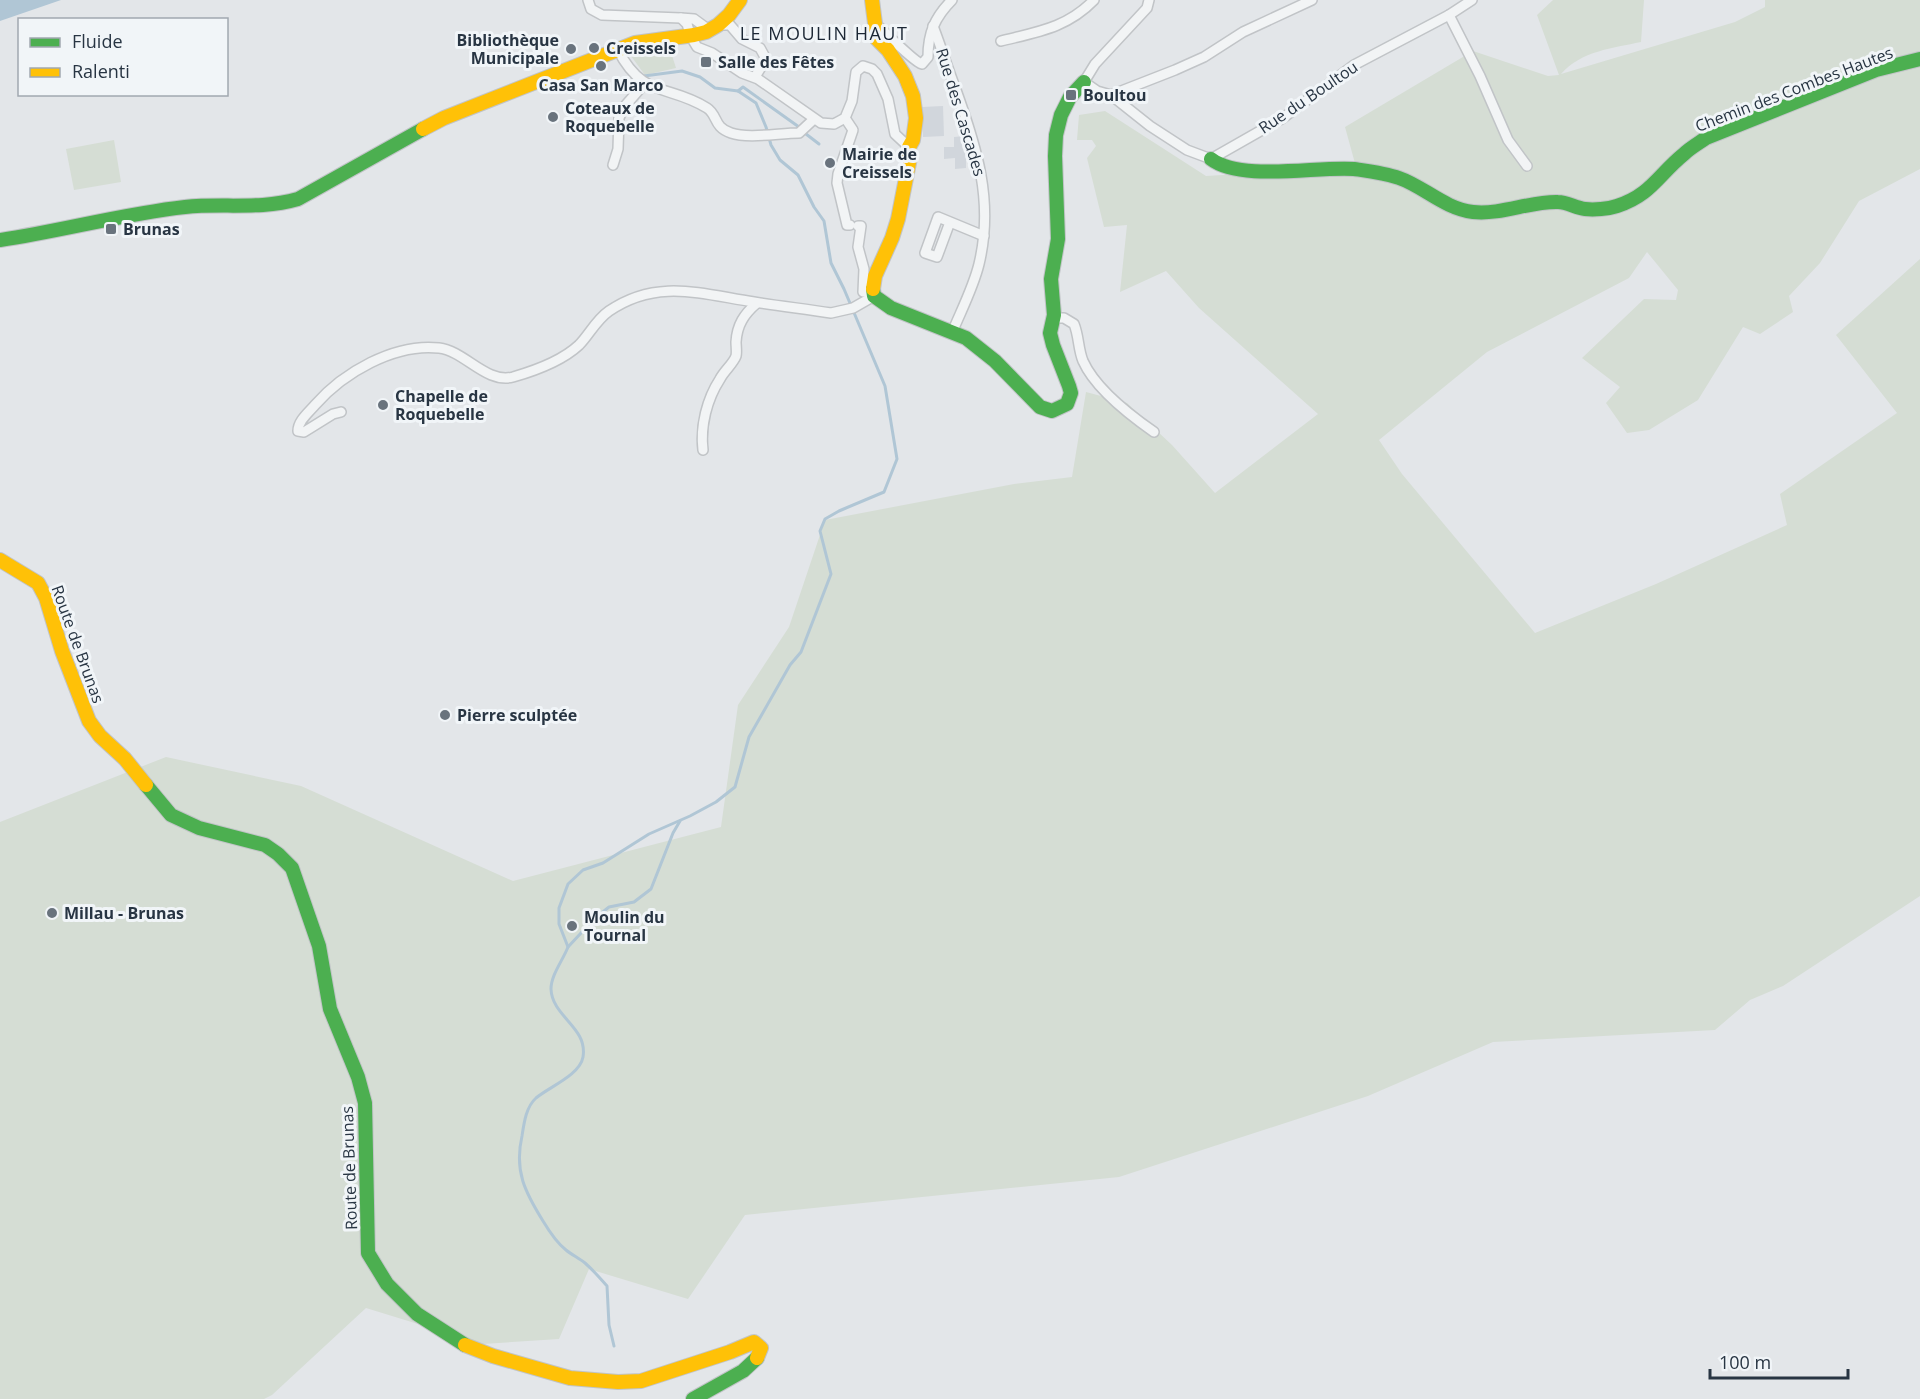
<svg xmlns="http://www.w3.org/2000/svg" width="1920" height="1399" font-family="'Open Sans',sans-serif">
<rect width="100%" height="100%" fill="#e3e6e9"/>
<g fill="#d1d6dc">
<path d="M 943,106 L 944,136 L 923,137 L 922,107 Z"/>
<path d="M 965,136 L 965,146 L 969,147 L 969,158 L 966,158 L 966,168 L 955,169 L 955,158 L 944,159 L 944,147 L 954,147 L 954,137 Z"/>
</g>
<g fill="#d5ddd4">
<path d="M 1553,0 L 1644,0 L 1641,42 C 1613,48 1581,51 1561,74 L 1735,22 L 1765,7 L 1765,0 L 1920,0 L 1920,169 L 1859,201 L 1820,263 L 1789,296 L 1793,312 L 1760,334 L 1743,327 L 1698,400 L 1649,430 L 1627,433 L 1606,403 L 1620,387 L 1582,358 L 1644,299 L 1676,300 L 1678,290 L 1647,252 L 1629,278 L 1487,352 L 1379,440 L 1402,474 L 1535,633 L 1656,584 L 1787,525 L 1780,494 L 1897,413 L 1836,335 L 1920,259 L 1920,896 L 1783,986 L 1750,1000 L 1715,1030 L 1493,1042 L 1368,1096 L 1119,1177 L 745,1215 L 688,1299 L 589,1269 L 559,1339 L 483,1344 L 366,1308 L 272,1395 L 264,1399 L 0,1399 L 0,822 L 166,757 L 301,786 L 513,881 L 721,827 L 738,705 L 789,627 L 825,520 L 1014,484 L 1072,477 L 1086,392 L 1127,403 L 1172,445 L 1215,493 L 1318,414 L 1199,308 L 1166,271 L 1120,292 L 1127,225 L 1104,227 L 1087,158 L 1096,146 L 1092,140 L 1077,140 L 1079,115 L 1105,111 L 1206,176 L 1356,167 L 1345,127 L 1473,51 L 1548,76 L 1559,75 L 1537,15 Z"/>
<path d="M 669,46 L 676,68 L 645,75 L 631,56 L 657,47 Z"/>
<path d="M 114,140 L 121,182 L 74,190 L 66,149 Z"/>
</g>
<path fill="#b0c6d5" d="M 0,0 L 61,0 L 0,21 Z"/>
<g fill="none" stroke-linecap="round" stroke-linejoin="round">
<g stroke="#b0c6d5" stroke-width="3">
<path d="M 738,91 L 743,87 L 799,127"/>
<path d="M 806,134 L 819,144"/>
<path d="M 568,947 L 594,919 L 609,907 L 634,902 L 651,889 L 673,833 L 680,821"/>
<path d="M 614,1346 L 609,1325 L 607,1286 C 600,1278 593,1270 585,1263 C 579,1258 572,1255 566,1250 C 557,1243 549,1231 543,1221 C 525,1192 514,1171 522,1136 C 524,1123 526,1107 536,1098 C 549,1087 580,1075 583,1057 C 588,1027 552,1017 551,989 C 551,975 563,960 568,947 L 559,924 L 559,908 L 568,884 L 583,870 L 603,863 L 649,834 L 690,816 L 716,802 L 735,787 L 749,737 L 790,665 L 801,652 L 831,574 L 820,531 L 825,519 L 839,511 L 884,492 L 897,459 L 885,386 L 844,289 L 831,263 L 824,221 L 814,207 L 798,175 L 780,160 L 771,145 L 766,127 L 756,103 L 738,91 L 715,88 L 700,77 L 682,71 L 644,76"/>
</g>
<defs>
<g id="street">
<path d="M 588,0 L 591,9 L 602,15 L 681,18"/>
<path d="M 1149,0 L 1147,8 L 1095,64 L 1084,82 L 1097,91 L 1111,95 L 1150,126 L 1187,150 L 1211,159 L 1283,118 L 1354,65 L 1449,15 L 1472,0"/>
<path d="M 1449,15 L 1480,76 L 1508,140 L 1527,166"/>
<path d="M 875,23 C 884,31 914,62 922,64 L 928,57 C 928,33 935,17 952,0"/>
<path d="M 719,25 L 730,25 L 742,39 L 760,48 L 766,59 L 755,77"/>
<path d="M 933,26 C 941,47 948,69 956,90 C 977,148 994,202 979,264 C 974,285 963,307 954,328"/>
<path d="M 709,30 L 694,19 L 681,18 L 687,24 L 691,37 L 697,47 L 712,53 L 742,73 L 758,79 L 821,123 L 834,124 L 845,118 L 852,101 L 856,72 L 863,66 L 872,69 L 877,74 L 888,99 L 895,134 L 909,147"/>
<path d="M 1001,41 C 1037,32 1067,28 1094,0"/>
<path d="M 618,50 C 643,99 669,84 707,108 C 718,115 713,127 731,133 C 748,139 780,133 799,133 L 814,119"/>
<path d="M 1111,95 L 1175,70 L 1204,57 L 1243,32 L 1312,0"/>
<path d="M 845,118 L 853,130 L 838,174 L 837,183 L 847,225 L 850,225"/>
<path d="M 613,165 L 618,149 L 619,118 L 624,107 L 645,83"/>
<path d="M 950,222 L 937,257 L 925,253 L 938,217 L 984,236"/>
<path d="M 858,226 L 861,226 L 858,247 L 864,269 L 863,292 L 873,291"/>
<path d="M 1055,318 L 1064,318 L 1074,324 C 1079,336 1078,349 1083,361 C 1095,388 1131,416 1154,432"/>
<path d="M 341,412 L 333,414 L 304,432 L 298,431 C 298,421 308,413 315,405 C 343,373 394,343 439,348 C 465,351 486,384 513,377 C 534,371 563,360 579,345 C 589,335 596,320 609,311 C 657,278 701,294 754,302 C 779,306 805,309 831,313 L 853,308 L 874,296"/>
<path d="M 703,450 C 700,426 707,399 720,379 C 724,371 733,364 736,356 C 737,352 736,346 736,342 C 737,325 744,314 757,303"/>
</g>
<g id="fast">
<path d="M 1211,159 C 1241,182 1317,166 1354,169 C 1368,171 1385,173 1399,178 C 1423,186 1445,209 1473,212 C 1502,215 1530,201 1558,202 C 1567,202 1576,208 1585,209 C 1594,210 1608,209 1617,206 C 1651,195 1658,175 1684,154 C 1690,148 1699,143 1706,138 L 1876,70 L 1920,59"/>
<path d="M 0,240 C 62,231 122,214 185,207 C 223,203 260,210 298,199 L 423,129"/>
<path d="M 873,289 L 874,296 L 891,308 L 966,338 L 995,361 L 1040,407 L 1052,411 L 1067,404 L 1071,393 L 1069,386 L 1053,345 L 1050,333 L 1054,315 L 1051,279 L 1058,239 L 1055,156 L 1056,135 L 1061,115 L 1070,97 L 1084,82"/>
<path d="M 146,785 L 171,815 L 199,828 L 265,845 L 278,854 L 292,868 L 319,946 L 330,1009 L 358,1077 L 365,1103 L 368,1253 L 387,1284 L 417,1314 L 465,1345"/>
<path d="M 693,1399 L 743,1371 L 757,1358"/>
</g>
<g id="slow">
<path d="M 872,0 L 877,39 L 888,50 L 905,76 L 913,96 L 916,118 L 913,140 L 909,147 L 910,158 L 898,219 L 892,238 L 875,276 L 873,289"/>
<path d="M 423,129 L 444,118 L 635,43 L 694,35 L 706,32 L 718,25 L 729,15 L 740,0"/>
<path d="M 0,560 L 38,583 L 46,598 L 62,651 L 89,721 L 100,736 L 125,759 L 146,785"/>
<path d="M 465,1345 L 493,1356 L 570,1378 L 618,1382 L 641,1381 L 730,1352 L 754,1342 L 761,1348 L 757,1358"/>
</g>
</defs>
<use href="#street" stroke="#c1c4c7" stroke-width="12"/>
<use href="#fast" stroke="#c1c4c7" stroke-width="16"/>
<use href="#slow" stroke="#c1c4c7" stroke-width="16"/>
<use href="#street" stroke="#f2f4f5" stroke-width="9"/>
<use href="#fast" stroke="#4caf50" stroke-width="14"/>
<use href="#slow" stroke="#ffc107" stroke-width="14"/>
</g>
<g fill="#69737d" stroke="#f1f5f8" stroke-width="2">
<circle cx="594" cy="48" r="6"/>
<circle cx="571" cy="49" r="6"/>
<rect x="700" y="56" width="12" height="12" rx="3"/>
<circle cx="601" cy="66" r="6"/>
<rect x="1065" y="89" width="12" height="12" rx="3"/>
<circle cx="553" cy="117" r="6"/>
<circle cx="830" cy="163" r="6"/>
<rect x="105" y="223" width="12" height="12" rx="3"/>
<circle cx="383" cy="405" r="6"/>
<circle cx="445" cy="715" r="6"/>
<circle cx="52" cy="913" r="6"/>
<circle cx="572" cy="926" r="6"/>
</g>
<g text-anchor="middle" stroke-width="6" stroke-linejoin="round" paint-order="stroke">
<g font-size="16" font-weight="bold" fill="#283543" stroke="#f1f5f8" text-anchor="start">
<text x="559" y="46" text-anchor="end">Bibliothèque<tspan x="559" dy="18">Municipale</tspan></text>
<text x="606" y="54">Creissels</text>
<text x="718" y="68">Salle des Fêtes</text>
<text x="601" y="91" text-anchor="middle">Casa San Marco</text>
<text x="1083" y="101">Boultou</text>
<text x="565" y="114">Coteaux de<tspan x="565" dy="18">Roquebelle</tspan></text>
<text x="842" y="160">Mairie de<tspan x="842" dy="18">Creissels</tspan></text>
<text x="123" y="235">Brunas</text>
<text x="395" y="402">Chapelle de<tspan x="395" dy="18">Roquebelle</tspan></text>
<text x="457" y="721">Pierre sculptée</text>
<text x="64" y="919">Millau - Brunas</text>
<text x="584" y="923">Moulin du<tspan x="584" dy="18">Tournal</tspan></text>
</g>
<g font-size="16" fill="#283543" stroke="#f1f5f8">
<text transform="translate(1794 89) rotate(-21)" y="6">Chemin des Combes Hautes</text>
<text transform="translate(1308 97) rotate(-34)" y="6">Rue du Boultou</text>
<text transform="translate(961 112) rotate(73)" y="6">Rue des Cascades</text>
<text transform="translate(78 644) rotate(70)" y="6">Route de Brunas</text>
<text transform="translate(349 1168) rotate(-92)" y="6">Route de Brunas</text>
</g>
<g font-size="18" letter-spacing="1.5" fill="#1b2634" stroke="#f1f5f8">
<text x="824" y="40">LE MOULIN HAUT</text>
</g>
</g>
<rect x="18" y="18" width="210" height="78" fill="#f1f5f8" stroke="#a1a8b0" stroke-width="1.5"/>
<rect x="30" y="38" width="30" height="9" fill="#4caf50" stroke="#a1a8b0" stroke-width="1.5"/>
<text x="72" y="48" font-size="18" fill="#283543">Fluide</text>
<rect x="30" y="68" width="30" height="9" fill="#ffc107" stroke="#a1a8b0" stroke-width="1.5"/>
<text x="72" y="78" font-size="18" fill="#283543">Ralenti</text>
<path d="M1710 1369v9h138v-9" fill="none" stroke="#283543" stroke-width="3"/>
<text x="1719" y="1369" font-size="18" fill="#283543" stroke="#f1f5f8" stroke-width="4.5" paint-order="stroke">100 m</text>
</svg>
